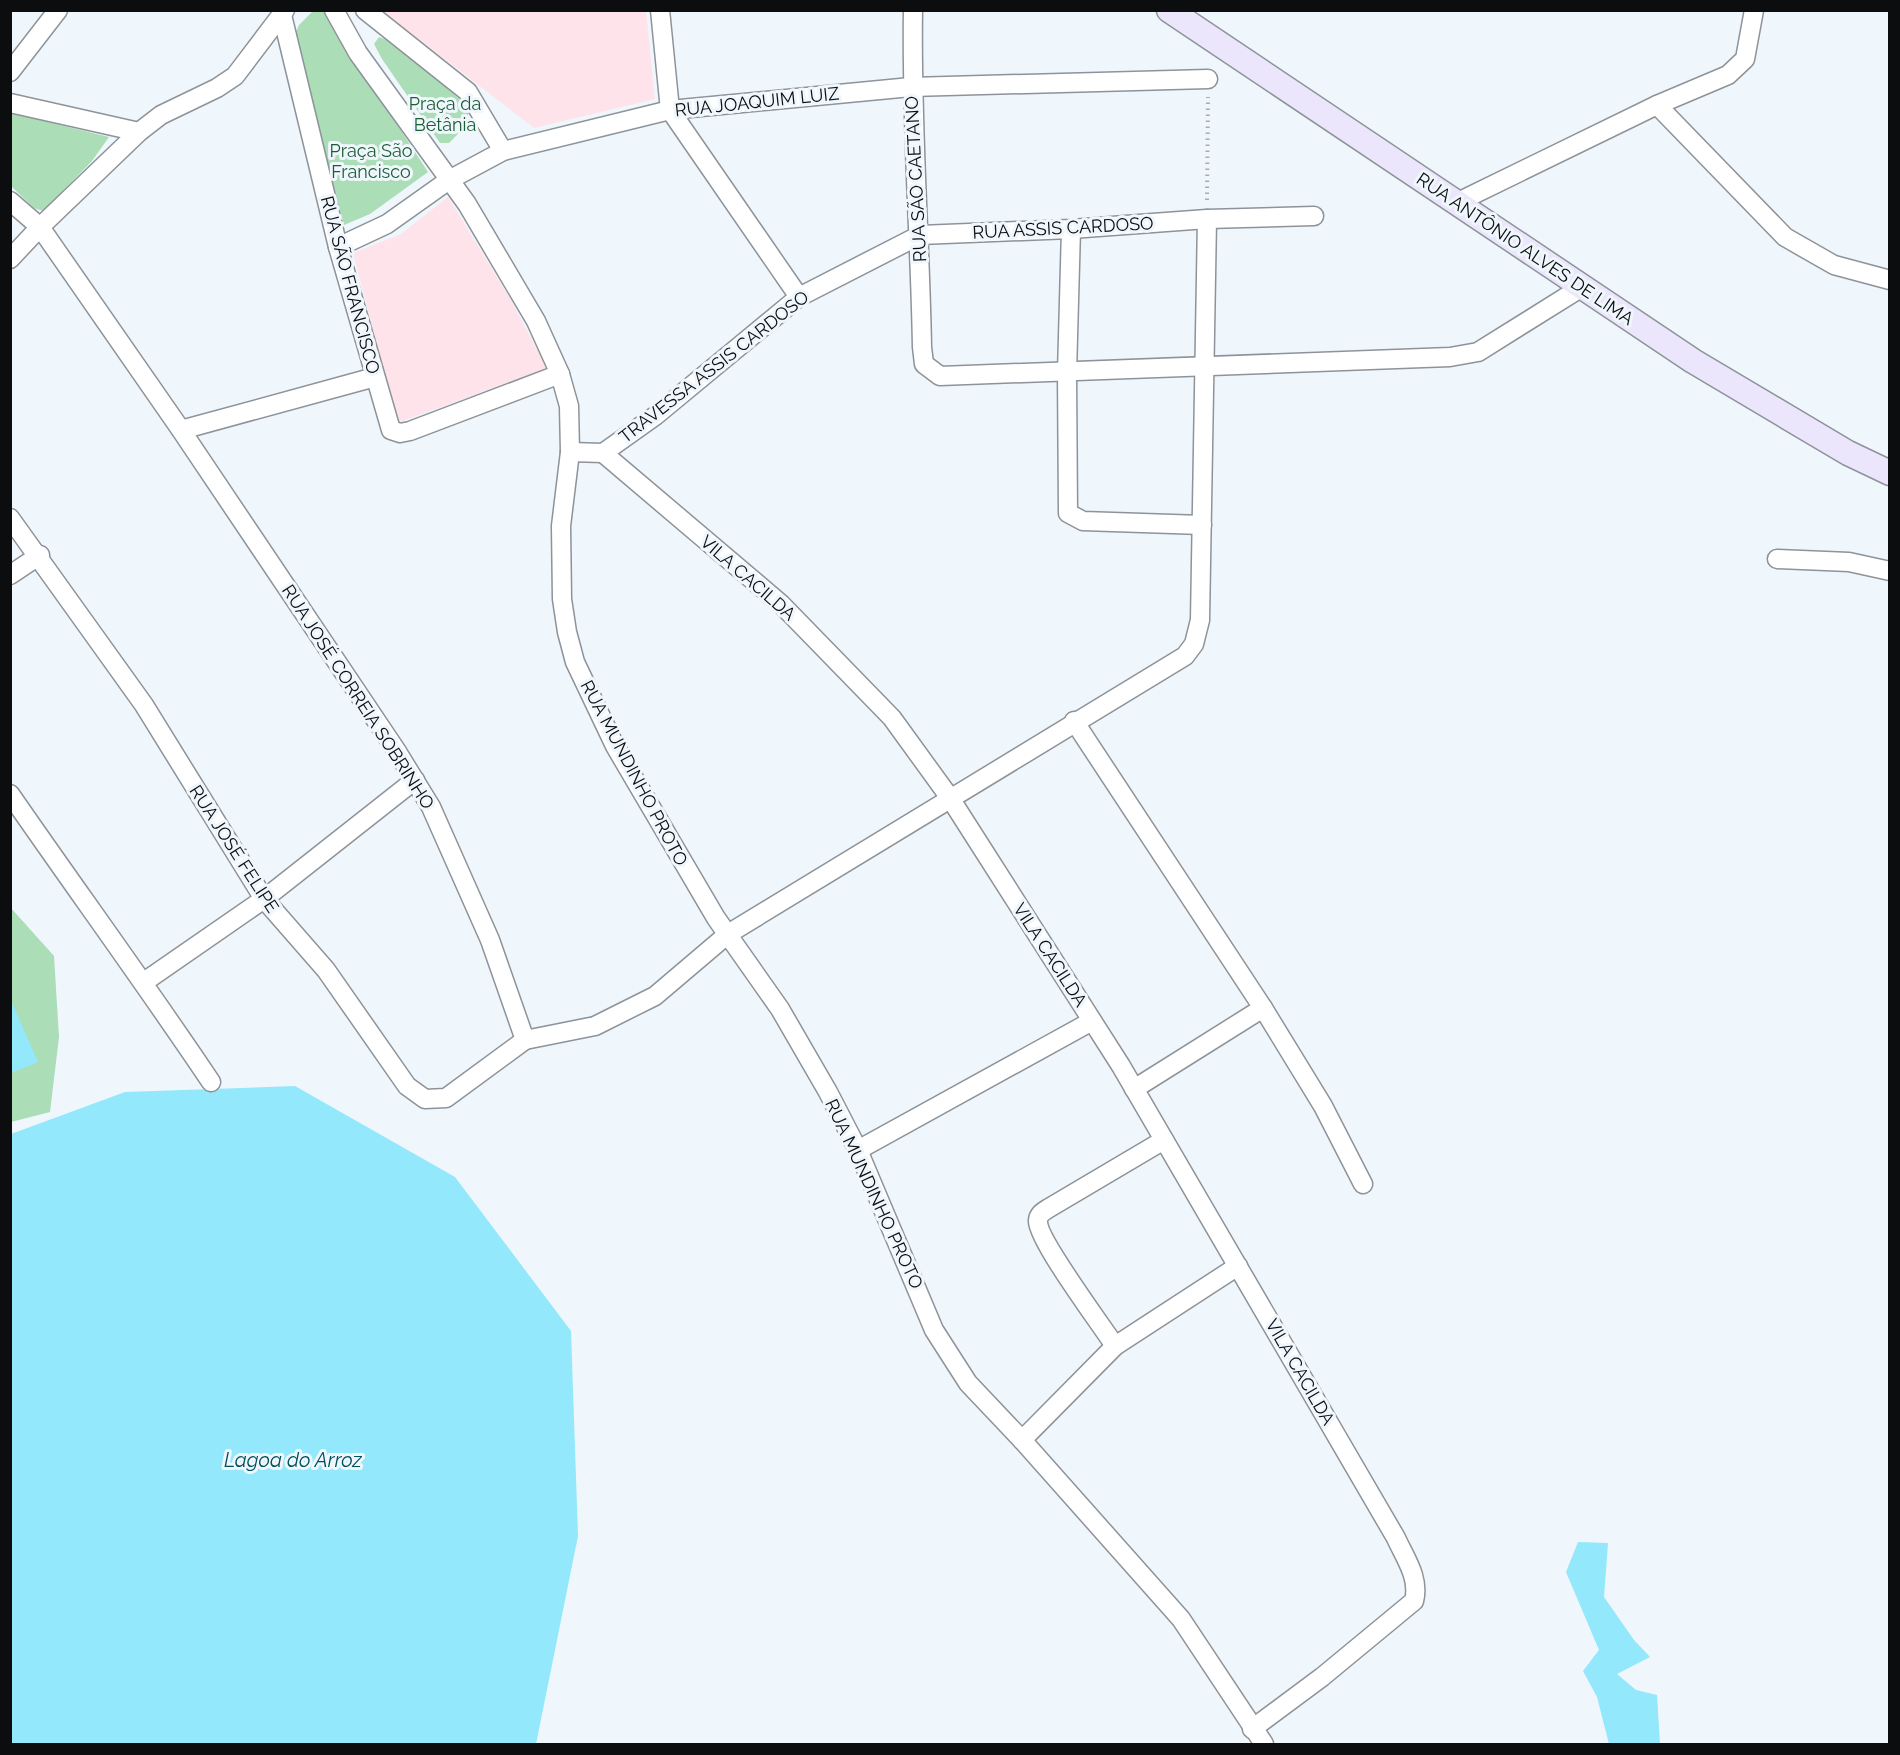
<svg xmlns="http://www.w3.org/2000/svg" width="1900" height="1755" font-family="Raleway,sans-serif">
<rect width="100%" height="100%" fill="#eff6fc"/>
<g fill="#fee3ea">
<path d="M 382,11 L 646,11 L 655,99 L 534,128 Z"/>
<path d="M 448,197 L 508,295 L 547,368 L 397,423 L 353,253 L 401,234 Z"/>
</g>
<g fill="#abddb7">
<path d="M 313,11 L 323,11 L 428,172 L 370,214 L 344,225 L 294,36 L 299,25 Z"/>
<path d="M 379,37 C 403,44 449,91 471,109 L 457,135 L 449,143 L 440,143 L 382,59 L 374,44 Z"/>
<path d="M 11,113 L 109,137 L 92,161 L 43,211 L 34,208 L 11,186 Z"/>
<path d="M 10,907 L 54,956 L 59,1037 L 50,1112 L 11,1122 Z"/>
</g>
<g fill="#93e8fb">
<path d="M 10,998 L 38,1062 L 11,1073 L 10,1073 Z"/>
<path d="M 295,1086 L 455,1177 L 571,1331 L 578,1536 L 536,1744 L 11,1744 L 11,1134 L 125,1092 Z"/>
<path d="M 1578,1542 L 1608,1543 L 1604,1597 L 1634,1640 L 1650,1657 L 1617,1674 L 1636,1690 L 1657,1695 L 1660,1744 L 1609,1744 L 1597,1697 L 1583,1671 L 1599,1650 L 1566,1572 Z"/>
</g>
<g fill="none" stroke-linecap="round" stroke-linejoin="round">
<defs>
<g id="minor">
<path d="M 334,10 L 358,53 L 467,204 L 536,321 L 560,374 L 569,406 L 570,452 L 561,526 L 562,599 L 567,632 L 575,662 L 615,746 L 716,918 L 780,1009 L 828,1092 L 858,1150 L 934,1330 L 968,1383 L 1022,1440 L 1181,1619 L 1264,1744"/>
<path d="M 365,10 L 468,92 L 503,151"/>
<path d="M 660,10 L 670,110 L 799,297"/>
<path d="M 913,10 C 911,123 920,235 922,347 L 924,364 L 940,376 L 1450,357 L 1478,352 L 1582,287"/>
<path d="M 282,15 L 338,247 L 391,430 L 400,433 L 410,431 L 560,374"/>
<path d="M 10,72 L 58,10"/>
<path d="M 10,103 L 139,132"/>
<path d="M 1657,105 L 1785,237 L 1834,265 L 1890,280"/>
<path d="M 10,201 L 40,227 L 181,430 L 396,750 L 431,807 L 490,940 L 525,1040 L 595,1026 L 655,996 L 728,934 L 1185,656 L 1194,644 L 1200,620 L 1207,219"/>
<path d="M 1456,203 L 1657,105 L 1728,75 L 1745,59 L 1754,10"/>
<path d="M 1071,229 L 1067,373 L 1068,513 L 1083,521 L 1202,525"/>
<path d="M 338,247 L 387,224 L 449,180 L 503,151 L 670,110 L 911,87 L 1208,79"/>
<path d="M 10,259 L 40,227 L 139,132 L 161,115 L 217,88 L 235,76 L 285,10"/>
<path d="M 181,430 L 375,377"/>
<path d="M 570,452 L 603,453 L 655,416 L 799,297 L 920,235 L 1071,229 L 1207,219 L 1314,216"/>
<path d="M 603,453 L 781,604 L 892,718 L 950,798 L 1121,1066 L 1396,1538 C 1405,1558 1420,1578 1414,1601 L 1322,1677 L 1252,1729"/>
<path d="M 10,518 L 144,705 L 264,899 L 326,970 L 407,1086 L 425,1099 L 446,1098 L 525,1040"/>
<path d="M 1777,559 L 1849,562 L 1890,571"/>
<path d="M 10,575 L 40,555"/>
<path d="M 1074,721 L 1263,1008 L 1134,1089"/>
<path d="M 10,794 C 77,891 146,985 211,1082"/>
<path d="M 144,982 L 264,899 L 415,780"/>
<path d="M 1263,1008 L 1323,1106 L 1363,1184"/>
<path d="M 858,1150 L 1092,1021"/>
<path d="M 1115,1346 C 1102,1326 1037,1239 1038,1221 C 1038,1214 1044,1211 1049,1208 L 1164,1140"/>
<path d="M 1022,1440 L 1115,1346 L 1238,1266"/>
</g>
<path id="secondary" d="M 1169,10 L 1693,361 L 1848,453 L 1890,473"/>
</defs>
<use href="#minor" stroke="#8d9399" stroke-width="21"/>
<use href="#secondary" stroke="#8d9399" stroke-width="27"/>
<path stroke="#a7acb1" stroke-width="4" stroke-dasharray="1.5 4.5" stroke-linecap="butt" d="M 1207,200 L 1208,97"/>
<use href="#minor" stroke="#fff" stroke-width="18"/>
<use href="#secondary" stroke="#ece6fc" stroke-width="24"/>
</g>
<g text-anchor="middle" stroke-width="6" stroke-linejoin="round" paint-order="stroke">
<g font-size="18" fill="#0b0d0f" stroke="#eff6fc">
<text transform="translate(757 102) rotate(-6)" y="6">RUA JOAQUIM LUIZ</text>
<text transform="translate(916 179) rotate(-93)" y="6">RUA SÃO CAETANO</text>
<text transform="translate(1063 228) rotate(-3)" y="6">RUA ASSIS CARDOSO</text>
<text transform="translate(1525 249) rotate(34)" y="6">RUA ANTÔNIO ALVES DE LIMA</text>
<text transform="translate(350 285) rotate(75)" y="6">RUA SÃO FRANCISCO</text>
<text transform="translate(714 367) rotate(-38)" y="6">TRAVESSA ASSIS CARDOSO</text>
<text transform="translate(748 578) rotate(41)" y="6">VILA CACILDA</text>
<text transform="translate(358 697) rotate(57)" y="6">RUA JOSÉ CORREIA SOBRINHO</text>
<text transform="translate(634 773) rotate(62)" y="6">RUA MUNDINHO PROTO</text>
<text transform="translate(234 849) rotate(57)" y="6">RUA JOSÉ FELIPE</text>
<text transform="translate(1050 955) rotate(57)" y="6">VILA CACILDA</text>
<text transform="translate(874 1194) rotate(65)" y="6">RUA MUNDINHO PROTO</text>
<text transform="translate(1300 1372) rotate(60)" y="6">VILA CACILDA</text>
</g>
<g font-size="18" fill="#1d5d34" stroke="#eff6fc">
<text x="445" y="110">Praça da<tspan x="445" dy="21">Betânia</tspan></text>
<text x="371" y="157">Praça São<tspan x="371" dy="21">Francisco</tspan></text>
</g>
<g font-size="20" font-style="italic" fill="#004f5c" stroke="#eff6fc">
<text x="293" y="1467">Lagoa do Arroz</text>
</g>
</g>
<rect width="1900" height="1755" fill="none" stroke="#0b0d0f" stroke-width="24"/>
</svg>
